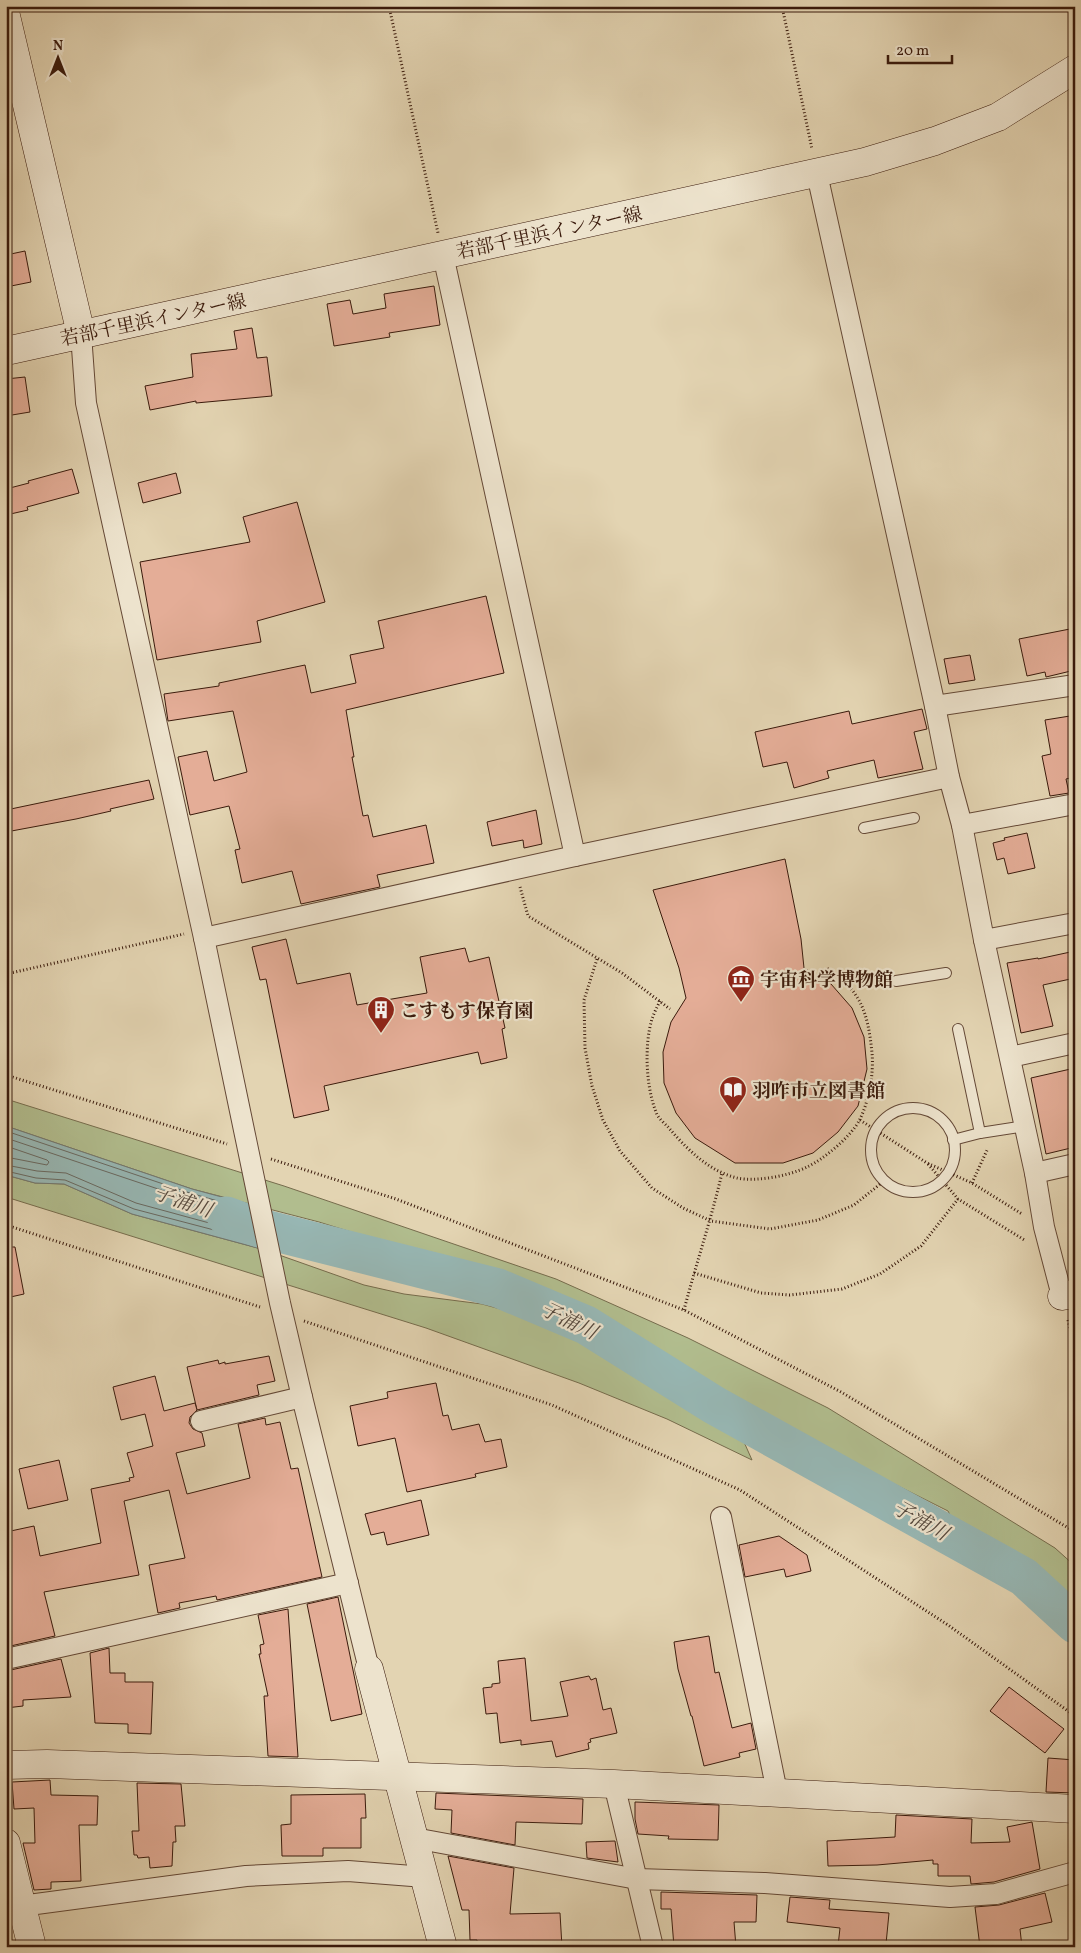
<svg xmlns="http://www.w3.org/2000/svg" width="1081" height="1953" font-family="Vollkorn,'Noto Serif JP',serif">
<rect width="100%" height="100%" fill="#e3d4b2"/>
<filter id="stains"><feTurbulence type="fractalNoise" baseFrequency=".004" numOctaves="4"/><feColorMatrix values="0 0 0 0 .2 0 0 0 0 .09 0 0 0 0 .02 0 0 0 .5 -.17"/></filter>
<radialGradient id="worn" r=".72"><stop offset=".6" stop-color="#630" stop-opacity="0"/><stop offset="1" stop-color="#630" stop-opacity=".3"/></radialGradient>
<g fill="#b1bd8e" stroke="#766c4d">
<path d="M 6,1099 L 284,1186 L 556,1279 L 688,1338 L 828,1408 L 1055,1548 L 1075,1566 L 1075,1599 L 1030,1562 L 1015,1562 L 955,1525 L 948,1511 L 709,1391 L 684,1367 L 665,1360 L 574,1307 L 454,1264 L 319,1222 L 192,1189 L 6,1126 Z"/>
<path d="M 6,1175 L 35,1183 L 64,1184 L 132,1214 L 265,1250 L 364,1285 L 404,1294 L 482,1304 L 533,1318 L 580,1338 L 669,1396 L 744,1442 L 752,1460 L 667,1419 L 579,1383 L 426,1328 L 6,1197 Z"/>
</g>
<path fill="#97b7b4" stroke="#727871" d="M 6,1126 L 192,1189 L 255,1206 L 265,1250 L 132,1214 L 64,1184 L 35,1183 L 6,1175 Z"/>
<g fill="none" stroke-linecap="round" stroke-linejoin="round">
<g stroke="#686860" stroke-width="1">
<path d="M 6,1131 L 190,1193 L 249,1210"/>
<path d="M 6,1138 L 188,1199 L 244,1215 L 249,1231 L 246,1233 L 136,1203 L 66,1173 L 37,1171 L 6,1165"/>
<path d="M 6,1146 L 47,1160 L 49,1162 L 47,1165 L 6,1157"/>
<path d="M 6,1171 L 36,1178 L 65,1180 L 134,1209 L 256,1241"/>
</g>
<path stroke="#97b7b4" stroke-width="39" d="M 226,1216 L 260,1228 L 498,1288 L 586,1325 L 714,1405 L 1024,1577 L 1075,1624"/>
</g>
<g fill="#e4ad97" stroke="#3a1a0c">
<path d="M 25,251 L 31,282 L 6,287 L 6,255 Z"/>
<path d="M 434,286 L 440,325 L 389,333 L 390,337 L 334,346 L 327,304 L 350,300 L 353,314 L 386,308 L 384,294 Z"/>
<path d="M 252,328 L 257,358 L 267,357 L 272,396 L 196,403 L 196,401 L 150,410 L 145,386 L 193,377 L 191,354 L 237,349 L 234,331 Z"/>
<path d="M 25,377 L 30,412 L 6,416 L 6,379 Z"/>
<path d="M 72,469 L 79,493 L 27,507 L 28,510 L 6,515 L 6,489 L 29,483 L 28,481 Z"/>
<path d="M 176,473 L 181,493 L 143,503 L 138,483 Z"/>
<path d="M 297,502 L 325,602 L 257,621 L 261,642 L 157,660 L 140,562 L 250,542 L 243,517 Z"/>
<path d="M 486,596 L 504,673 L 346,710 L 354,757 L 352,757 L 363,816 L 368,815 L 373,837 L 426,825 L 434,863 L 377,875 L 380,887 L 301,904 L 292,871 L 242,883 L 235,850 L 240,849 L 229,806 L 190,815 L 178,757 L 207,751 L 214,781 L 247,772 L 233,711 L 168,721 L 164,694 L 219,686 L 219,683 L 305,665 L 311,693 L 356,683 L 350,655 L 384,648 L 378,621 Z"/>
<path d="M 1075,628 L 1075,670 L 1046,677 L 1045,672 L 1027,676 L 1019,639 Z"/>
<path d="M 970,655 L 975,680 L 949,684 L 944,659 Z"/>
<path d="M 922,709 L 927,729 L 914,732 L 923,769 L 878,778 L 874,760 L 827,771 L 829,778 L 794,788 L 787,762 L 763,767 L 755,732 L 849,711 L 852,724 Z"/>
<path d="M 1070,716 L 1075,745 L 1075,777 L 1066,779 L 1069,793 L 1050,796 L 1042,756 L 1051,754 L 1045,720 Z"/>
<path d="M 149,780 L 154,799 L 110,809 L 111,811 L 76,819 L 6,832 L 6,810 Z"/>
<path d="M 536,810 L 542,844 L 524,848 L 523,840 L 492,846 L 487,822 Z"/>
<path d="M 1027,833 L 1035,868 L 1008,874 L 1004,858 L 997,860 L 993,843 L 1005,840 L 1004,838 Z"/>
<path d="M 785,859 L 801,939 L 804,968 L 831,984 L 852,1008 L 864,1037 L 867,1069 L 858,1106 L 838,1132 L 813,1153 L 783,1163 L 735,1163 L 695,1138 L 676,1113 L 664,1083 L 663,1052 L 671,1022 L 686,998 L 679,968 L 653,890 Z"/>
<path d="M 286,939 L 297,984 L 350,973 L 357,1005 L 427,993 L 420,957 L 465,948 L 469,962 L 489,957 L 505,1028 L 502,1029 L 507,1058 L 481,1064 L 478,1052 L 324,1086 L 329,1110 L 294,1118 L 266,979 L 260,980 L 252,947 Z"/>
<path d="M 1075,951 L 1075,978 L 1043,985 L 1053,1026 L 1021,1033 L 1007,963 L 1038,958 L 1038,959 Z"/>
<path d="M 1075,1068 L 1075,1147 L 1046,1154 L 1031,1078 Z"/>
<path d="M 6,1247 L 15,1247 L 24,1294 L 6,1298 Z"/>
<path d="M 269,1356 L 275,1381 L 257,1385 L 259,1395 L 197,1410 L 187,1367 L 218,1360 L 219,1364 L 225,1362 L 225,1364 Z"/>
<path d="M 155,1376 L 164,1411 L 195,1403 L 197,1410 L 190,1417 L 189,1423 L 193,1429 L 202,1433 L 205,1446 L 176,1453 L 187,1494 L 250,1478 L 238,1424 L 265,1418 L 266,1425 L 280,1422 L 291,1469 L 298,1468 L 322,1577 L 217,1600 L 216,1596 L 179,1603 L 180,1608 L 158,1613 L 149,1565 L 185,1558 L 169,1490 L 124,1501 L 139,1575 L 44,1592 L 55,1636 L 6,1647 L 6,1532 L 34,1526 L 40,1556 L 101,1543 L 91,1489 L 130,1481 L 129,1478 L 134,1477 L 127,1453 L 153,1446 L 145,1414 L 121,1420 L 113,1387 Z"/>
<path d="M 436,1383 L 443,1416 L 448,1415 L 452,1430 L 479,1424 L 485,1442 L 501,1439 L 507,1467 L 475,1474 L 476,1477 L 407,1492 L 395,1438 L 358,1446 L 350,1406 L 388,1398 L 387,1392 Z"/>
<path d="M 59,1460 L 68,1500 L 28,1509 L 19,1469 Z"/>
<path d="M 421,1500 L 429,1535 L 387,1545 L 384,1532 L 371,1535 L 365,1514 Z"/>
<path d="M 779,1536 L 807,1555 L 811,1571 L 786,1577 L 784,1569 L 745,1577 L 739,1545 Z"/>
<path d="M 338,1597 L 362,1714 L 331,1721 L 307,1604 Z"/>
<path d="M 288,1609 L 298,1757 L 268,1756 L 264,1696 L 268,1696 L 259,1654 L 261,1654 L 260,1645 L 264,1644 L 258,1615 Z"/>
<path d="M 709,1636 L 715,1673 L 719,1672 L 732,1728 L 751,1723 L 756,1749 L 739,1753 L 740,1757 L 704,1766 L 692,1716 L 691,1716 L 678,1669 L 674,1642 Z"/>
<path d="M 109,1648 L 110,1673 L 125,1673 L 125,1682 L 153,1682 L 151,1734 L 128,1733 L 128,1724 L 95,1723 L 90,1653 Z"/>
<path d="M 525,1658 L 531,1721 L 568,1716 L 560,1682 L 589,1676 L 591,1680 L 596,1678 L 603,1710 L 611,1708 L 617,1733 L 590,1739 L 591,1742 L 588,1743 L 589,1749 L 556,1757 L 552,1741 L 521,1745 L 521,1740 L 500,1743 L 497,1713 L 486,1714 L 483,1688 L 492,1687 L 492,1684 L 500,1683 L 498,1661 Z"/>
<path d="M 61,1659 L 71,1697 L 23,1700 L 23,1706 L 6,1708 L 6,1671 Z"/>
<path d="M 1009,1687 L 1064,1729 L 1045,1753 L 990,1711 Z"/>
<path d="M 1048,1758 L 1075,1760 L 1075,1793 L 1046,1792 Z"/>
<path d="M 50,1780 L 51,1795 L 98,1796 L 97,1825 L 79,1825 L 81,1881 L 51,1882 L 51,1889 L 34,1890 L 23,1843 L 35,1843 L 34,1808 L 14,1809 L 12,1782 Z"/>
<path d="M 137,1783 L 181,1784 L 185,1826 L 175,1826 L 176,1842 L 173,1842 L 172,1866 L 150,1868 L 149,1857 L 138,1858 L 137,1855 L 134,1855 L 132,1831 L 139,1831 Z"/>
<path d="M 436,1793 L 583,1799 L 582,1824 L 516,1822 L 515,1845 L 451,1833 L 452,1810 L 435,1809 Z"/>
<path d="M 365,1794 L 366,1818 L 361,1818 L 361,1848 L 323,1848 L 323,1856 L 282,1856 L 281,1825 L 291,1824 L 291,1795 Z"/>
<path d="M 635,1802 L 719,1805 L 718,1840 L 668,1839 L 669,1836 L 638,1834 L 635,1819 Z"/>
<path d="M 896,1815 L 972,1819 L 971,1843 L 1010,1842 L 1007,1827 L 1032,1822 L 1040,1869 L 994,1882 L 971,1884 L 970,1876 L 938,1876 L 938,1864 L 933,1864 L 933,1860 L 877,1865 L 828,1866 L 827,1841 L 895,1837 Z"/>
<path d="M 615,1841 L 618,1862 L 587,1858 L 586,1842 Z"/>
<path d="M 448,1856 L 514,1868 L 510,1914 L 560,1913 L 562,1947 L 477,1947 L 477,1940 L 470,1940 L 469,1910 L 462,1910 Z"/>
<path d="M 661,1892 L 757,1895 L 756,1922 L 734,1922 L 736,1947 L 674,1947 L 671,1909 L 661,1909 Z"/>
<path d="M 1045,1893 L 1052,1922 L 1020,1929 L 1022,1947 L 980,1947 L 975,1907 L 999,1905 Z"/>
<path d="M 790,1897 L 830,1900 L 829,1909 L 889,1913 L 886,1944 L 873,1943 L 873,1947 L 838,1946 L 840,1928 L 787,1922 Z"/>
</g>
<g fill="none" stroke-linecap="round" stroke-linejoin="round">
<defs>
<g id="lane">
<path d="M 864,828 L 914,818"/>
<path d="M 896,981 L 946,973"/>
<path d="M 958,1029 L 980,1133"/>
<circle cx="913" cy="1150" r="42"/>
<path d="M 953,1140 L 980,1133 L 1025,1126"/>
</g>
<g id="street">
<path d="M 817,174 L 935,706 L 949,777 L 962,825 L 984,940 L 1035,1173 L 1044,1227 L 1062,1296"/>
<path d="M 443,255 L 575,856"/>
<path d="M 81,334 L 86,403 L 204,938 L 280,1303 L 302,1397 L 369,1669"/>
<path d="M 935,706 L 1075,685"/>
<path d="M 962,825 L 1075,804"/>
<path d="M 204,938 L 575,856 L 949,777"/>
<path d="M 984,940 L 1075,923"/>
<path d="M 1010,1057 L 1075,1043"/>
<path d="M 1035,1173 L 1075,1164"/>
<path d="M 201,1421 L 302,1397"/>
<path d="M 721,1517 L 777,1792"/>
<path d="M 6,1659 L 348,1583"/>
<path d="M 614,1784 L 653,1947"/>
<path d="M 414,1838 L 637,1879 L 765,1883 L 950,1897 L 996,1894 L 1075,1872"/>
<path d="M 6,1908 L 246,1876 L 348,1871 L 425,1877"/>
</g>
<g id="secondary">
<path d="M 6,16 L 81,334"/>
<path d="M 6,351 L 865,162 L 935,141 L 998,117 L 1075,69"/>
<path d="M 1062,1296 L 1075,1294"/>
<path d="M 369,1669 L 443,1947"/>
<path d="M 6,1765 L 47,1764 L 614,1784 L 1075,1809"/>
<path d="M 6,1843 L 32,1947"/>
</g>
</defs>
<use href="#lane" stroke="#644836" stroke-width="12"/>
<use href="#street" stroke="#644836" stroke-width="22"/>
<use href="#secondary" stroke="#3a1a0c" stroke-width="29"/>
<g stroke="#3a1a0c" stroke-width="3" stroke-dasharray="1 2.5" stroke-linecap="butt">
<path d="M 389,6 L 438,233"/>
<path d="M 782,6 L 812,149"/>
<path d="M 520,887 L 528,916 L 622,973 L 670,1009"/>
<path d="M 597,959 L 584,1000 L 585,1048 L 592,1086 L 603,1120 L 620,1151 L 652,1188 L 683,1208 L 711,1221 L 770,1229 L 818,1220 L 854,1205 L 884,1181"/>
<path d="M 6,974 L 184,934"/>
<path d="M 660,1001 C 657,1007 654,1013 652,1019 C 644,1045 646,1087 656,1112 C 658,1118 664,1123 668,1127 C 686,1148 708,1171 737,1178 C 756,1182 789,1176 807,1167 C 824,1159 852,1136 860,1119 C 869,1101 874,1073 872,1053 C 868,1013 861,989 825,967"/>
<path d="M 6,1075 L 227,1144"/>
<path d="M 860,1120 L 927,1163 L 972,1183 L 1022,1214"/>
<path d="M 271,1159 L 396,1199 L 684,1310 L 841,1392 L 1075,1532"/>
<path d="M 928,1164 L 958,1199 L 1026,1241"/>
<path d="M 972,1183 L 988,1148"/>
<path d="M 6,1225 L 260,1307"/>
<path d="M 694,1273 L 761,1293 L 790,1295 L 842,1289 L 880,1274 L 921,1246 L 958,1199"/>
<path d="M 684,1310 C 696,1264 711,1220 722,1173"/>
<path d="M 1068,1320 L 1075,1351"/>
<path d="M 304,1321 L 552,1405 L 740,1490 L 948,1625 L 1075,1716"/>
</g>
<use href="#lane" stroke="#ede3cd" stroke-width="10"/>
<use href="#street" stroke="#ede3cd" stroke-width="20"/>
<use href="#secondary" stroke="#ede3cd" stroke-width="28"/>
</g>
<defs>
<symbol id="museum-pin" viewBox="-11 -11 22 30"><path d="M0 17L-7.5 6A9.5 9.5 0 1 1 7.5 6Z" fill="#8f2418" stroke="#ede3cd"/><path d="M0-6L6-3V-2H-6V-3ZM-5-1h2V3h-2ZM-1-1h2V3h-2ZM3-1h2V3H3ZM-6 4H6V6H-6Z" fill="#fff"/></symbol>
<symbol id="building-pin" viewBox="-11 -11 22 30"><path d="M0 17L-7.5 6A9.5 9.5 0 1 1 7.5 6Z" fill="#8f2418" stroke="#ede3cd"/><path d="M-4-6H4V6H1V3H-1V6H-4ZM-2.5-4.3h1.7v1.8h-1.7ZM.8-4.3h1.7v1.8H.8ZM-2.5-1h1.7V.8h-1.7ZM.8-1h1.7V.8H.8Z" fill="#fff"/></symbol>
<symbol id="library-pin" viewBox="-11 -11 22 30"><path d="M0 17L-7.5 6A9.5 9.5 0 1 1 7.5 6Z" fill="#8f2418" stroke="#ede3cd"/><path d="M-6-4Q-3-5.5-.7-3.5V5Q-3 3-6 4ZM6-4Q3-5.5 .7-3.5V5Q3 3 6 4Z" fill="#fff"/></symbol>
</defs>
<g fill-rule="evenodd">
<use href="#museum-pin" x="725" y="963" width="32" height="43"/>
<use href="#building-pin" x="365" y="994" width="32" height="43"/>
<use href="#library-pin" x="717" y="1074" width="32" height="43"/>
</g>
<g text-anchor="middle" stroke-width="4.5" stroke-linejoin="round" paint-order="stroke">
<g font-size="19" fill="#3a1a0c" stroke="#ede3cd">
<text transform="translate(549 232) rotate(-12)" y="7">若部千里浜インター線</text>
<text transform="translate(153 319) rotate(-12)" y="7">若部千里浜インター線</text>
</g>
<g font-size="19" font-weight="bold" fill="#3a1a0c" stroke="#ede3cd" text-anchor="start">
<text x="760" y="986">宇宙科学博物館</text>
<text x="400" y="1017">こすもす保育園</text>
<text x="752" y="1097">羽咋市立図書館</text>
</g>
<g font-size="20" font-style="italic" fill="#56493e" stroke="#ede3cd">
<text transform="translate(183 1201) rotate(19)" y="7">子浦川</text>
<text transform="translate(569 1320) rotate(26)" y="7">子浦川</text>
<text transform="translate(921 1520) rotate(29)" y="7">子浦川</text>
</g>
</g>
<rect width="1081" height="1953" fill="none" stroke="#e3d4b2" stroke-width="25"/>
<rect x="8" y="8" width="1066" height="1938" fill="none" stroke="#3a1a0c" stroke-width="2.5"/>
<rect x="12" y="12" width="1056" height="1928" fill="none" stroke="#3a1a0c"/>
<g transform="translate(58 58)" stroke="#ede3cd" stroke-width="4" paint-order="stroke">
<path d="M0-4L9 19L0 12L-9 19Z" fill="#3a1a0c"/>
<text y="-8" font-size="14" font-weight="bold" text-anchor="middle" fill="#3a1a0c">N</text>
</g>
<path d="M888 55v8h64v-8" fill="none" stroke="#3a1a0c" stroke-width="2.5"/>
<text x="896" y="55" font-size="15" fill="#3a1a0c" stroke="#ede3cd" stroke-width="4" paint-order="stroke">20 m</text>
<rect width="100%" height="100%" filter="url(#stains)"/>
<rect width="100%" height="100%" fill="url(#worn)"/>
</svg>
